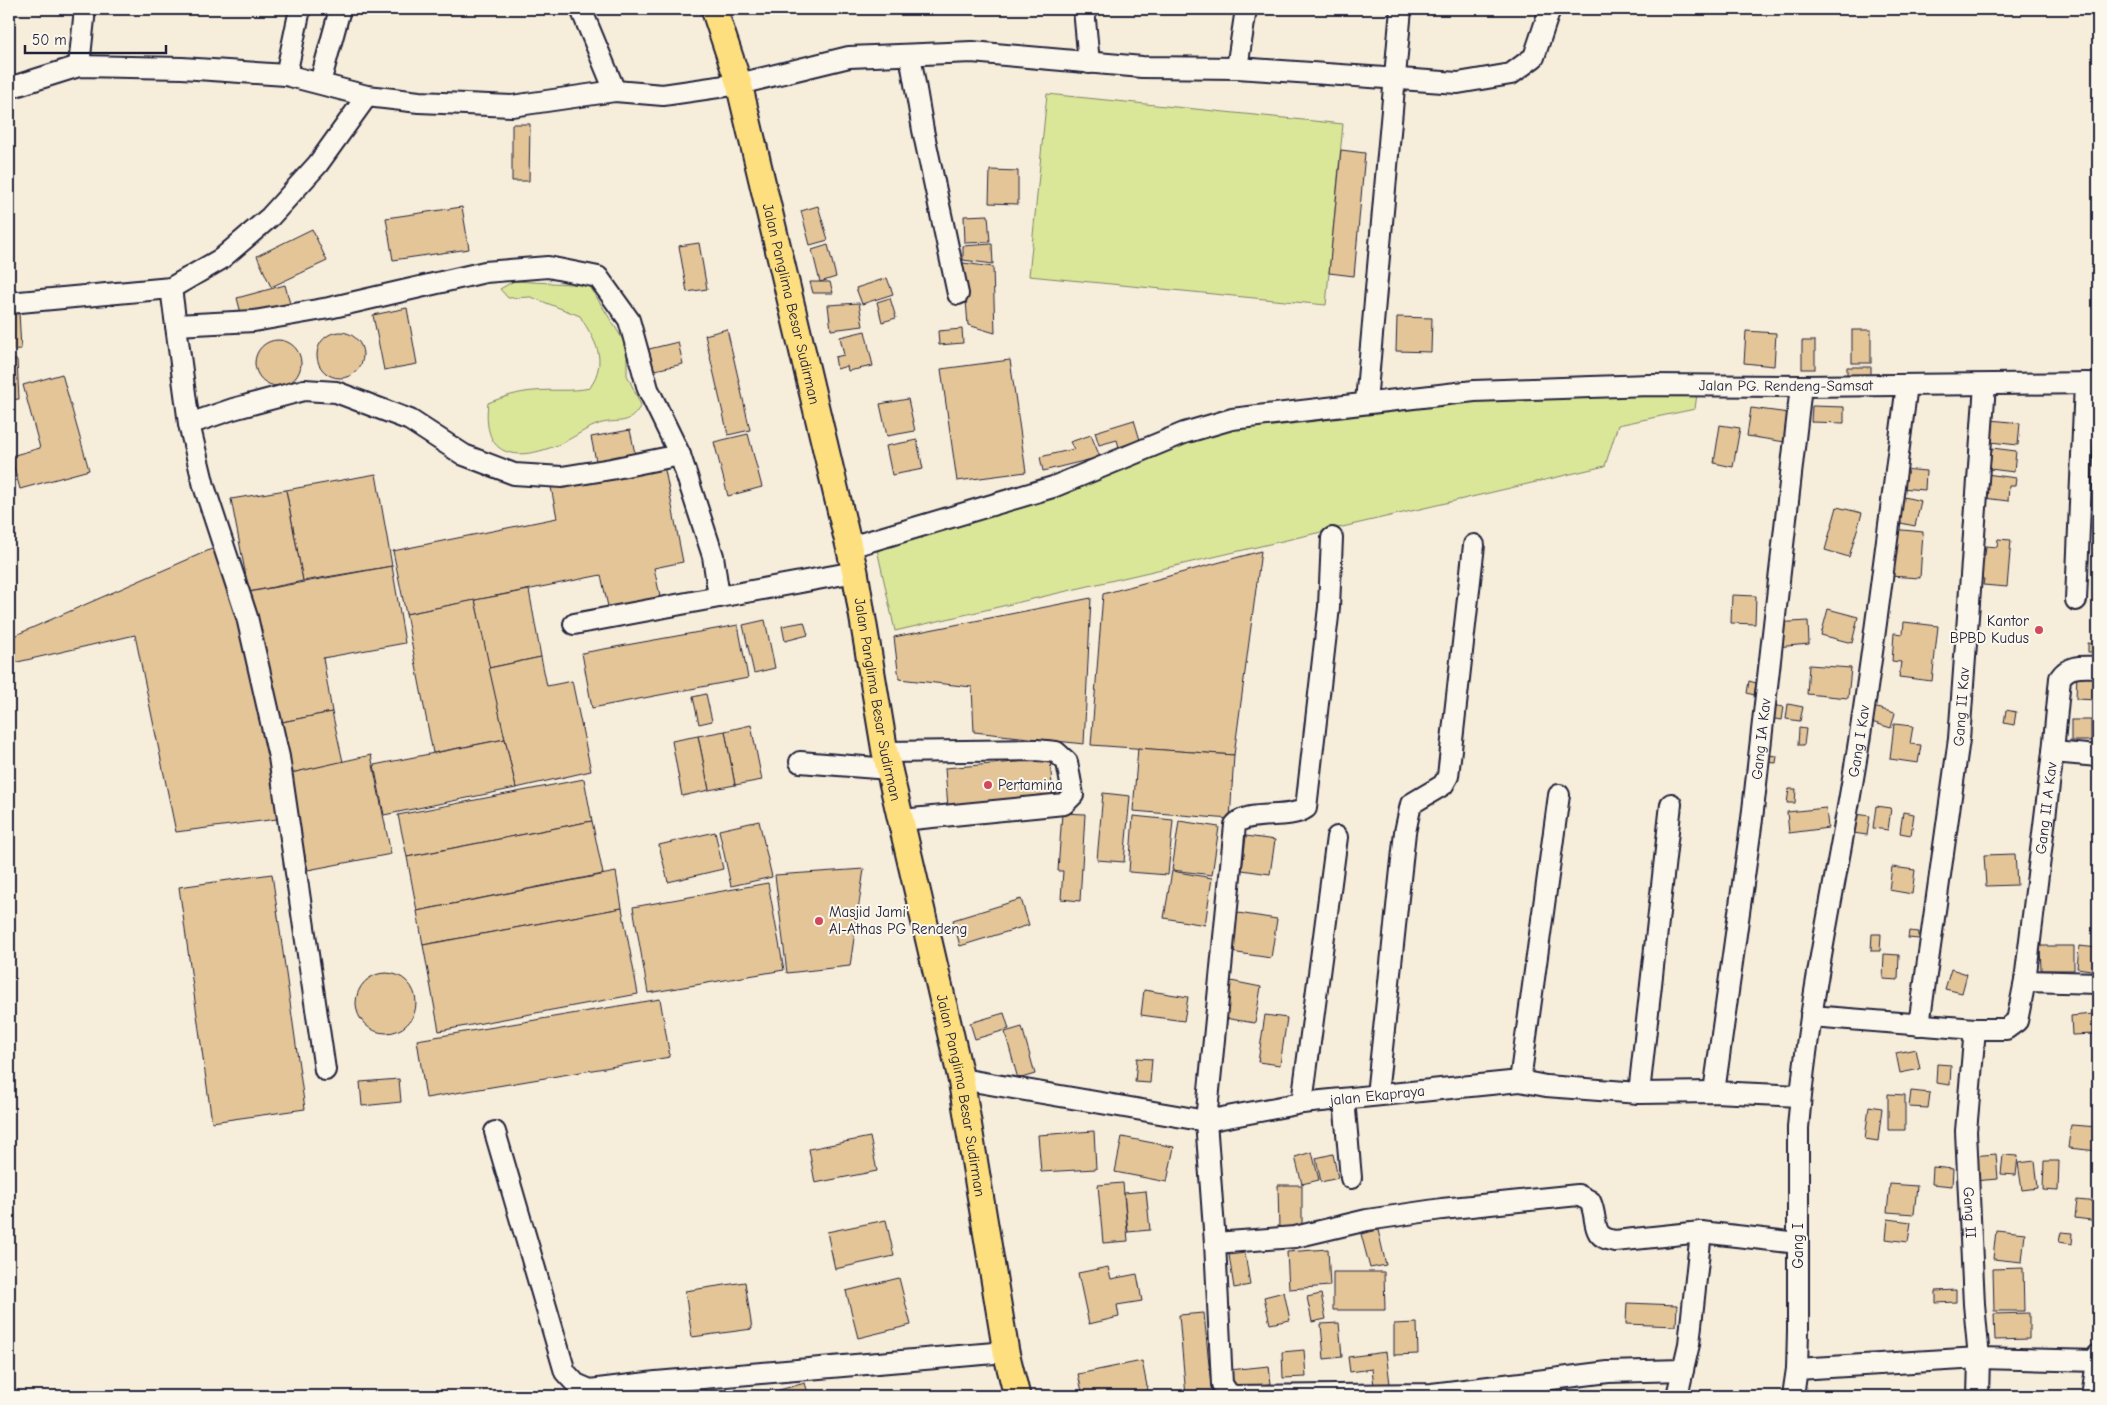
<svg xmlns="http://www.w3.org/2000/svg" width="2107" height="1405" font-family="'Comic Neue',sans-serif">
<rect width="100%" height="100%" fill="#f6eddb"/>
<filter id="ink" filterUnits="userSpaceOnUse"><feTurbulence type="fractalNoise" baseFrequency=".02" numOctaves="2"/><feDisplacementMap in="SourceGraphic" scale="10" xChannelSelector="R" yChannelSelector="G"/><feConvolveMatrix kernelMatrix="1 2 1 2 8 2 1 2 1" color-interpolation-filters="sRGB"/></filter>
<g filter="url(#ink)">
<g fill="#dae698" stroke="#7e846a">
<path d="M 1047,94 L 1343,124 L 1326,305 L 1029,276 Z"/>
<path d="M 514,281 L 589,285 L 627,346 L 627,375 L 641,405 C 628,429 616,417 596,425 C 581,431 569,441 555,446 C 511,463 482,454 488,403 C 503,397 518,392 534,391 C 553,389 571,392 590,388 C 608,358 596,343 580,316 L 531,297 L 508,298 L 500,289 Z"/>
<path d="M 1698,386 L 1695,409 L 1618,425 L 1605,466 L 895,631 L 875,540 L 1184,433 L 1366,402 Z"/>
</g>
<g fill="#e4c597" stroke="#22223b">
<path d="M 512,124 L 530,124 L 529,181 L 512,181 Z"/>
<path d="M 1341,150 L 1365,153 L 1354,276 L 1329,273 Z"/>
<path d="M 990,170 L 1018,171 L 1018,204 L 989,203 Z"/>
<path d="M 818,206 L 828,240 L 810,245 L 801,211 Z"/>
<path d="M 462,207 L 469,249 L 393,260 L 386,218 Z"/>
<path d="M 988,215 L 990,242 L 965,243 L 964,216 Z"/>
<path d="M 312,229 L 327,261 L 271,287 L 257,256 Z"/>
<path d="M 699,243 L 707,289 L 687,292 L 679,246 Z"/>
<path d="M 992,244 L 993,264 L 963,260 L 963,246 Z"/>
<path d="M 828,245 L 836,277 L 820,282 L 812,250 Z"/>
<path d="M 963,263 L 993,267 L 995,333 L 968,325 Z"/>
<path d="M 887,278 L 893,294 L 862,304 L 856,288 Z"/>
<path d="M 810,282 L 830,282 L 833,293 L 813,293 Z"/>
<path d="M 285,285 L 290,304 L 242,317 L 237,298 Z"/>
<path d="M 890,298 L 896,318 L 882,322 L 877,302 Z"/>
<path d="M 859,303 L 863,326 L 831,330 L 828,305 Z"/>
<path d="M 407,308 L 417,364 L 384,370 L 373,315 Z"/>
<path d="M 19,312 L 21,349 L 9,350 L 9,313 Z"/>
<path d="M 1397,317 L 1432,318 L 1431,352 L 1396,351 Z"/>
<path d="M 727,329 L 750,430 L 728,435 L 705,335 Z"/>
<path d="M 962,329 L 963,343 L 939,345 L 938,331 Z"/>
<rect x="1852" y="330" width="19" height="33"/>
<path d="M 865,331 L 873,366 L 848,371 L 847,366 L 837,369 L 835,357 L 844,355 L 840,337 Z"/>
<path d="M 1746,331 L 1776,333 L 1774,366 L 1744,363 Z"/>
<circle cx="340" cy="355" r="23"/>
<circle cx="278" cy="363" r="23"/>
<rect x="1802" y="341" width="13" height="28"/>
<path d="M 678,342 L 683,364 L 650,371 L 645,350 Z"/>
<path d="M 9,360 L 17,360 L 19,399 L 9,400 Z"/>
<path d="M 1010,360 L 1026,472 L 957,481 L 941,369 Z"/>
<path d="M 1847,367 L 1871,367 L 1871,377 L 1847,376 Z"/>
<path d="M 62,374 L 89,470 L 20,489 L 11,456 L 40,448 L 23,385 Z"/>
<path d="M 908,399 L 915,431 L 887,436 L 880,404 Z"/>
<path d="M 1812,406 L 1844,407 L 1844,423 L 1811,422 Z"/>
<path d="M 1751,408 L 1789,413 L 1785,442 L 1747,436 Z"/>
<path d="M 1134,420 L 1140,440 L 1119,447 L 1117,440 L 1099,445 L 1095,432 Z"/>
<path d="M 1991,420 L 2020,423 L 2018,445 L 1990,442 Z"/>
<path d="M 1720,425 L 1740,428 L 1733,467 L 1714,463 Z"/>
<path d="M 630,430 L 636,458 L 597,466 L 591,437 Z"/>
<path d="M 748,434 L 762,487 L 728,496 L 714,442 Z"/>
<path d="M 1091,435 L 1100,457 L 1043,471 L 1040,457 L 1074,449 L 1070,442 Z"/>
<path d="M 917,440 L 923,469 L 892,475 L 886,446 Z"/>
<path d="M 1992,448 L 2016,451 L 2014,472 L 1990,469 Z"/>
<path d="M 664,465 L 683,562 L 654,568 L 661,601 L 609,611 L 601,575 L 406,614 L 393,551 L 557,518 L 551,487 Z"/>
<path d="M 1902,469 L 1926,471 L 1925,490 L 1900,488 Z"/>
<path d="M 376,474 L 392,566 L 303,581 L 286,490 Z"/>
<path d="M 1986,474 L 2016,478 L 2015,486 L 2009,486 L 2008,501 L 1984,498 Z"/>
<path d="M 286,490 L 303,581 L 249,592 L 231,499 Z"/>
<path d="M 1896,495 L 1921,501 L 1915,526 L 1891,521 Z"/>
<path d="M 1837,507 L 1862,513 L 1849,557 L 1825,550 Z"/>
<path d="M 1892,529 L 1923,532 L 1920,578 L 1889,576 Z"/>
<path d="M 1998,539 L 2011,540 L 2007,587 L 1983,585 L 1984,579 L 1978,578 L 1980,555 L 1985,555 L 1986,546 L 1997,547 Z"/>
<path d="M 214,548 L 228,587 L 268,741 L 277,819 L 176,832 L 135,635 L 9,664 L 9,638 Z"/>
<path d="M 1261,551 L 1234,755 L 1091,745 L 1103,594 Z"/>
<path d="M 392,566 L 405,643 L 323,658 L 332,712 L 277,723 L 249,592 Z"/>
<path d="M 529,590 L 541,657 L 489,668 L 475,600 Z"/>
<path d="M 1732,595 L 1756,596 L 1755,624 L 1731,623 Z"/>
<path d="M 1091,598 L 1084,744 L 974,732 L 972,687 L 899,679 L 894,637 Z"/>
<path d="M 475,600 L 505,739 L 433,753 L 406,614 Z"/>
<path d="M 1828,609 L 1858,617 L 1852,643 L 1821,635 Z"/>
<path d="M 765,620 L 775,668 L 754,673 L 743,625 Z"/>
<path d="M 1808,621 L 1809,644 L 1776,647 L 1774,623 Z"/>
<path d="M 804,622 L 808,635 L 785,641 L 782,626 Z"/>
<path d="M 1904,622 L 1938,626 L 1932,681 L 1899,677 L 1901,662 L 1892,661 L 1894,633 L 1903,634 Z"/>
<path d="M 738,625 L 748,678 L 592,708 L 582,653 Z"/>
<path d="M 2088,643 L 2098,644 L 2098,652 L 2088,652 Z"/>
<path d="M 541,657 L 547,686 L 572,681 L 591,771 L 516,788 L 489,668 Z"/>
<path d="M 1809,665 L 1851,668 L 1848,698 L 1807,694 Z"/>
<path d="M 2077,673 L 2098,674 L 2098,700 L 2076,699 Z"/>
<path d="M 1749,681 L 1756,683 L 1754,695 L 1747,693 Z"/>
<path d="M 706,694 L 712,721 L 699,724 L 693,697 Z"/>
<path d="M 1788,704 L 1803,707 L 1800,721 L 1786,719 Z"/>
<path d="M 1771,705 L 1784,707 L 1782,720 L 1768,718 Z"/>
<path d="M 1869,706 L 1895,713 L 1891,728 L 1865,720 Z"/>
<path d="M 2006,710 L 2016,712 L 2014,725 L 2004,723 Z"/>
<path d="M 332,712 L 343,762 L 287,774 L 277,723 Z"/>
<rect x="2071" y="720" width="20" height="21"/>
<path d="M 1894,724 L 1913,726 L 1910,744 L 1921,745 L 1918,763 L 1890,759 Z"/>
<path d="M 751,725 L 762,780 L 735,785 L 725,731 Z"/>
<path d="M 1799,728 L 1806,729 L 1804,745 L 1798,745 Z"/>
<path d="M 725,731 L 735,785 L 709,790 L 698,736 Z"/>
<path d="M 698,736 L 709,790 L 682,796 L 672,741 Z"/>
<path d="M 505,739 L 516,788 L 384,815 L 374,765 Z"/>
<path d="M 1138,748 L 1234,755 L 1230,819 L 1133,811 Z"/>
<path d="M 371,755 L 391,854 L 308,870 L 287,774 Z"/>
<path d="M 1767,755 L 1777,756 L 1776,763 L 1766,762 Z"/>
<path d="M 1050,759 L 1053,799 L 948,808 L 945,768 Z"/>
<path d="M 584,779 L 592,821 L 407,857 L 398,815 Z"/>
<path d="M 1789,789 L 1796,789 L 1795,803 L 1787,803 Z"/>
<path d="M 1103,793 L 1130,796 L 1124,862 L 1097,860 Z"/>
<path d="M 1876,806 L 1891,808 L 1888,830 L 1873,828 Z"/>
<path d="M 1826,808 L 1828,828 L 1789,833 L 1787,812 Z"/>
<path d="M 1903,812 L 1914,814 L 1911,835 L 1900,833 Z"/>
<path d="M 1062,813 L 1085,814 L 1080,901 L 1061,899 L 1063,871 L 1058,871 Z"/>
<path d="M 1856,814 L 1870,816 L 1867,835 L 1853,833 Z"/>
<path d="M 1133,816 L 1173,820 L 1168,875 L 1129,872 Z"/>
<path d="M 592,821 L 603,874 L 417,911 L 407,857 Z"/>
<path d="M 759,821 L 772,877 L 731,886 L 719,830 Z"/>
<path d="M 1179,821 L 1219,827 L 1212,875 L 1172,870 Z"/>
<path d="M 715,832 L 723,869 L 668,882 L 659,845 Z"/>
<path d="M 1246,836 L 1275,840 L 1270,874 L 1242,870 Z"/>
<path d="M 2015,854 L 2017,885 L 1986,886 L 1984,855 Z"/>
<path d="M 1892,867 L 1915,870 L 1912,894 L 1889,890 Z"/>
<path d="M 864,869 L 850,966 L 787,973 L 775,875 Z"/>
<path d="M 1172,871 L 1212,878 L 1205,925 L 1164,918 Z"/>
<path d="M 616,872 L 622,908 L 423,945 L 417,911 Z"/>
<path d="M 272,874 L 305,1109 L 212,1122 L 179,887 Z"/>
<path d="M 768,883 L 784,970 L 648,993 L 633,907 Z"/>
<path d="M 1021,899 L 1029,925 L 960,946 L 953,920 Z"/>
<path d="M 622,908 L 638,994 L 439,1031 L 423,945 Z"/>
<path d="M 1238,913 L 1277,919 L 1271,958 L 1231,952 Z"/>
<path d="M 1909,931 L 1919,932 L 1919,939 L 1908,938 Z"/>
<path d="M 1872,934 L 1881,934 L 1880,951 L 1871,951 Z"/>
<path d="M 2040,946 L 2074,946 L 2074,970 L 2041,970 Z"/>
<path d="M 2079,946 L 2098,948 L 2098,971 L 2077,968 Z"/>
<path d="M 1884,954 L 1899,955 L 1898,980 L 1883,979 Z"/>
<path d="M 1951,969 L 1967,974 L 1962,993 L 1945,989 Z"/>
<circle cx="386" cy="1003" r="30"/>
<path d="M 1231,981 L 1261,987 L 1255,1023 L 1224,1018 Z"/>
<path d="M 1144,990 L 1188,997 L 1184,1021 L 1141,1015 Z"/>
<path d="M 660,999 L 670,1057 L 426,1098 L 417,1040 Z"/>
<path d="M 1004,1013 L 1009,1029 L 975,1039 L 970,1023 Z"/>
<path d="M 2093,1014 L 2094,1034 L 2072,1035 L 2071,1016 Z"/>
<path d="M 1265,1015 L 1287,1018 L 1280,1065 L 1258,1062 Z"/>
<path d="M 1022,1027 L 1035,1074 L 1018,1079 L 1005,1032 Z"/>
<path d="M 1916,1049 L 1920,1069 L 1900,1073 L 1896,1053 Z"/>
<path d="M 1137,1058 L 1152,1059 L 1150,1083 L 1135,1082 Z"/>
<path d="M 1937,1064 L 1951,1065 L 1950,1085 L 1936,1083 Z"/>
<path d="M 399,1079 L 401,1102 L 362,1106 L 360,1082 Z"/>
<path d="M 1911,1091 L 1930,1093 L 1928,1108 L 1909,1107 Z"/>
<path d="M 1888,1094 L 1905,1095 L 1905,1130 L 1888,1130 Z"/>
<path d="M 1869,1106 L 1882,1108 L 1878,1141 L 1865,1139 Z"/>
<path d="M 2071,1125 L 2098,1127 L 2098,1151 L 2068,1148 Z"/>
<path d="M 1094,1131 L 1096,1169 L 1041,1172 L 1038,1135 Z"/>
<path d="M 870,1137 L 877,1171 L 815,1183 L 809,1149 Z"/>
<path d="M 1122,1137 L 1174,1147 L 1167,1182 L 1115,1172 Z"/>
<path d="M 1312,1152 L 1319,1180 L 1302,1184 L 1295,1157 Z"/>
<path d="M 1333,1154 L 1338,1178 L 1321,1182 L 1316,1158 Z"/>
<path d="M 1996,1154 L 1998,1179 L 1973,1181 L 1971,1156 Z"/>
<path d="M 2003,1155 L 2018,1156 L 2016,1175 L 2001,1174 Z"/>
<path d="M 2035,1161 L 2038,1188 L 2022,1190 L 2018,1163 Z"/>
<path d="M 2044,1161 L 2059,1161 L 2058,1191 L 2043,1190 Z"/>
<path d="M 1933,1167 L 1953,1169 L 1952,1186 L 1932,1184 Z"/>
<path d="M 1123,1183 L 1128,1241 L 1103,1243 L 1098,1185 Z"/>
<path d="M 1890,1184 L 1917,1186 L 1914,1214 L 1887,1212 Z"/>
<path d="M 1278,1185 L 1302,1185 L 1302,1229 L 1279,1230 Z"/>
<path d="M 1146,1191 L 1150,1230 L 1128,1232 L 1124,1193 Z"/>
<path d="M 2077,1200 L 2098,1202 L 2098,1221 L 2075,1218 Z"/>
<path d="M 1888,1219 L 1911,1222 L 1908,1242 L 1886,1239 Z"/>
<path d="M 886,1220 L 894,1256 L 835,1269 L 827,1232 Z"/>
<path d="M 1378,1230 L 1386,1265 L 1370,1268 L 1361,1234 Z"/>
<path d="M 1996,1230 L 2025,1233 L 2022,1262 L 1993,1259 Z"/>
<path d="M 2061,1232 L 2073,1233 L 2072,1244 L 2059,1242 Z"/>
<path d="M 1328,1249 L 1330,1286 L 1289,1289 L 1287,1252 Z"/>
<path d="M 1245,1253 L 1250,1285 L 1234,1288 L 1229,1255 Z"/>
<path d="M 1108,1267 L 1111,1279 L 1137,1274 L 1142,1301 L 1117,1305 L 1119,1317 L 1089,1324 L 1078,1273 Z"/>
<path d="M 2023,1268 L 2024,1311 L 1994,1311 L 1993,1269 Z"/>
<path d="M 1333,1272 L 1384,1272 L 1385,1310 L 1333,1310 Z"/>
<path d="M 899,1278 L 911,1325 L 858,1338 L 846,1291 Z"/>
<path d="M 745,1282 L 752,1329 L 692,1337 L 685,1291 Z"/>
<path d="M 1956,1290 L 1956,1302 L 1936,1303 L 1936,1291 Z"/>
<path d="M 1284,1292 L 1290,1320 L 1270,1324 L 1264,1297 Z"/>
<path d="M 1321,1294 L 1326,1319 L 1312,1322 L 1307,1297 Z"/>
<path d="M 1627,1303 L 1677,1305 L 1676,1326 L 1626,1324 Z"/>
<path d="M 1204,1313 L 1212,1396 L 1186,1396 L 1179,1315 Z"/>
<path d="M 2029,1313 L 2029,1339 L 1995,1340 L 1994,1314 Z"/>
<path d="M 1339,1323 L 1342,1357 L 1324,1359 L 1321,1324 Z"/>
<path d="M 1417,1323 L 1418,1354 L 1394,1355 L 1394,1324 Z"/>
<path d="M 1304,1350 L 1306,1377 L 1283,1378 L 1282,1352 Z"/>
<path d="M 1386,1352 L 1390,1384 L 1374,1386 L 1372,1369 L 1350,1372 L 1348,1357 Z"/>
<path d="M 1142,1361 L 1149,1396 L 1083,1396 L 1078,1374 Z"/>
<path d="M 1269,1366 L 1271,1384 L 1231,1387 L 1229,1370 Z"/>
<path d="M 805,1383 L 809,1396 L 781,1396 L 779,1390 Z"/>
</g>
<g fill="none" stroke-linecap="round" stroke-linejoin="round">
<defs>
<g id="minor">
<path d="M 300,9 L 286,75 L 367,96"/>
<path d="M 581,9 L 615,91"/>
<path d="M 1084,9 L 1089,63"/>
<path d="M 910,55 L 923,130 L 958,294"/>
<path d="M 79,66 L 85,9"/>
<path d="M 1237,68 L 1246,9"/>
<path d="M 320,83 L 340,9"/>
<path d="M 9,88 L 79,66 L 182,68 L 286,75"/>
<path d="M 171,288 L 189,424 L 204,486 L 247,617 L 279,757 L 325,1070"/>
<path d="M 9,303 L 171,288 L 221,259 L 270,217 L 318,164 L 367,96 L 419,102 L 512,106 L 615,91 L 663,95 L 739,84 L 849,57 L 972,52 L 1142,67 L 1237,68 L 1458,83 L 1511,74 L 1534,57 L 1550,9"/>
<path d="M 176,325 L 254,321 L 329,308 L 485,272 L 548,267 L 598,277 L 629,320 L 648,389 L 680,455 L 713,556 L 719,597 L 855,572"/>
<path d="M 1366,402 L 1401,9"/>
<path d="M 189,424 L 233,409 L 304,390 L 336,392 L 410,420 L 464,455 L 514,474 L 562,477 L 611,469 L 680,455"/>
<path d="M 1332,538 L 1329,607 L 1306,808 C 1288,821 1247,809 1235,825 L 1206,1121 L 1215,1243 L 1222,1384 L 1228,1393 L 1234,1396 L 1432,1394 L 1608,1372 L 1683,1370"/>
<path id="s1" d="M 850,547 L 1053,487 L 1184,433 L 1232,419 L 1474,391 L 1649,385 L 1801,386 L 2098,383"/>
<path d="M 2076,600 L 2085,383"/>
<path d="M 574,624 L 719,597"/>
<path d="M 885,752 L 1036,750 L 1056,752 L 1067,762 L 1073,795 L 1064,804 L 902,820"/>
<path d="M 2053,752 L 2098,756"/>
<path d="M 800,762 L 889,769"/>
<path d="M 2025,981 L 2098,983"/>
<path id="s2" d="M 1811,1016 L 1975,1029 L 2006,1029 L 2017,1021 L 2025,981 L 2053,752 L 2060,678 C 2069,664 2084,667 2098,667"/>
<path id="s3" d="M 1919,1025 L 1959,739 L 1985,385"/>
<path id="s4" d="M 1975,1029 L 1966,1131 L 1974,1304 L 1979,1358 L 1978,1396"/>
<path id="s5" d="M 961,1079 L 1206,1121 L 1302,1103 L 1520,1081 L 1546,1086 L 1639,1093 L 1714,1092 L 1800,1096"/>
<path d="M 1520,1081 L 1559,795"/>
<path id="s6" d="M 1714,1092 L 1752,819 L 1801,386"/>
<path d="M 1639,1093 L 1671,804"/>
<path d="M 1377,1095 L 1405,832 L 1411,804 L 1443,785 L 1448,776 L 1474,545"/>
<path d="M 1344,1099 L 1351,1178"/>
<path d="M 1302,1103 L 1337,837"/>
<path d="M 495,1132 L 565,1372 L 576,1384 L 590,1390 L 656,1382 L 1006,1352"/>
<path d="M 1215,1243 L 1295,1237 L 1367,1220 L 1442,1209 L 1578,1195 L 1590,1201 C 1599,1220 1589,1237 1615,1241 L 1701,1232 L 1798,1243"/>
<path d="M 1797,1369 L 1979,1358 L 2098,1361"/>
<path d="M 1677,1396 L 1689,1344 L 1701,1232"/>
<path id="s7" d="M 1793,1396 L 1797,1369 L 1798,1331 L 1798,1128 C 1808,1000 1838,874 1858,748 C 1877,627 1891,506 1907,385"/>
<path d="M 2092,1396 L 2098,1355"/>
</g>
<g id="major">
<path id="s8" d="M 714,9 L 739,84 L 855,572 L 885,752 L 961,1079 L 1006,1352 L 1017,1396"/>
</g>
</defs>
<use href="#minor" stroke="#22223b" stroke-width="24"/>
<use href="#major" stroke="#22223b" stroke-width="29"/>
<use href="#minor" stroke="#fbf7ec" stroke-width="20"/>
<use href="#major" stroke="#fedf80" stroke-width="25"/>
</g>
</g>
<g fill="#d1495b" stroke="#fbf7ec" stroke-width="2">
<circle cx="2039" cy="630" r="5"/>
<circle cx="988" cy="785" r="5"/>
<circle cx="819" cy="921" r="5"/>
</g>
<g text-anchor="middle" stroke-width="4" stroke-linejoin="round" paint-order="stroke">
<g font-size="15" fill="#22223b" stroke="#fbf7ec">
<text dy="5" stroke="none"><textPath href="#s8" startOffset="305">Jalan Panglima Besar Sudirman</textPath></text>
<text dy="5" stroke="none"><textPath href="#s1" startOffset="959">Jalan PG. Rendeng-Samsat</textPath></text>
<text dy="5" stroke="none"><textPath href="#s8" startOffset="710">Jalan Panglima Besar Sudirman</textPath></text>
<text dy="5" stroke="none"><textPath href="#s3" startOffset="321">Gang II Kav</textPath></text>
<text dy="5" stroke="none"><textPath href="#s6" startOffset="356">Gang IA Kav</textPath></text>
<text dy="5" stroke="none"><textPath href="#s7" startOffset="660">Gang I Kav</textPath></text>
<text dy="5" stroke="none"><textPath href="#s2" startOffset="424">Gang II A Kav</textPath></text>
<text dy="5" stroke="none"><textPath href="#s5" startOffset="422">jalan Ekapraya</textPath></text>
<text dy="5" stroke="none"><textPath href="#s8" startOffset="1115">Jalan Panglima Besar Sudirman</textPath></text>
<text dy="5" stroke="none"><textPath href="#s4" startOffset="184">Gang II</textPath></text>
<text transform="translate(1798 1246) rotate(-90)" y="5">Gang I</text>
</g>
<g font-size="15" fill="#22223b" stroke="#fbf7ec" text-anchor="start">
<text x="2029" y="626" text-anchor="end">Kantor<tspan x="2029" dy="17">BPBD Kudus</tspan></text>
<text x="998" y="790">Pertamina</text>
<text x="829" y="917">Masjid Jami'<tspan x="829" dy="17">Al-Athas PG Rendeng</tspan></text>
</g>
</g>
<rect width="2107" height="1405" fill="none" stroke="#fbf7ec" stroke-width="30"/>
<rect x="15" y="15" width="2077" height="1375" fill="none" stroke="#22223b" stroke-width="2" filter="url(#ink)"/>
<path d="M25 45v8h141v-8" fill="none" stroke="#22223b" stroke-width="2.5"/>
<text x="32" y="45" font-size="15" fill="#22223b" stroke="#fbf7ec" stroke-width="4" paint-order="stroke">50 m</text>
</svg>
